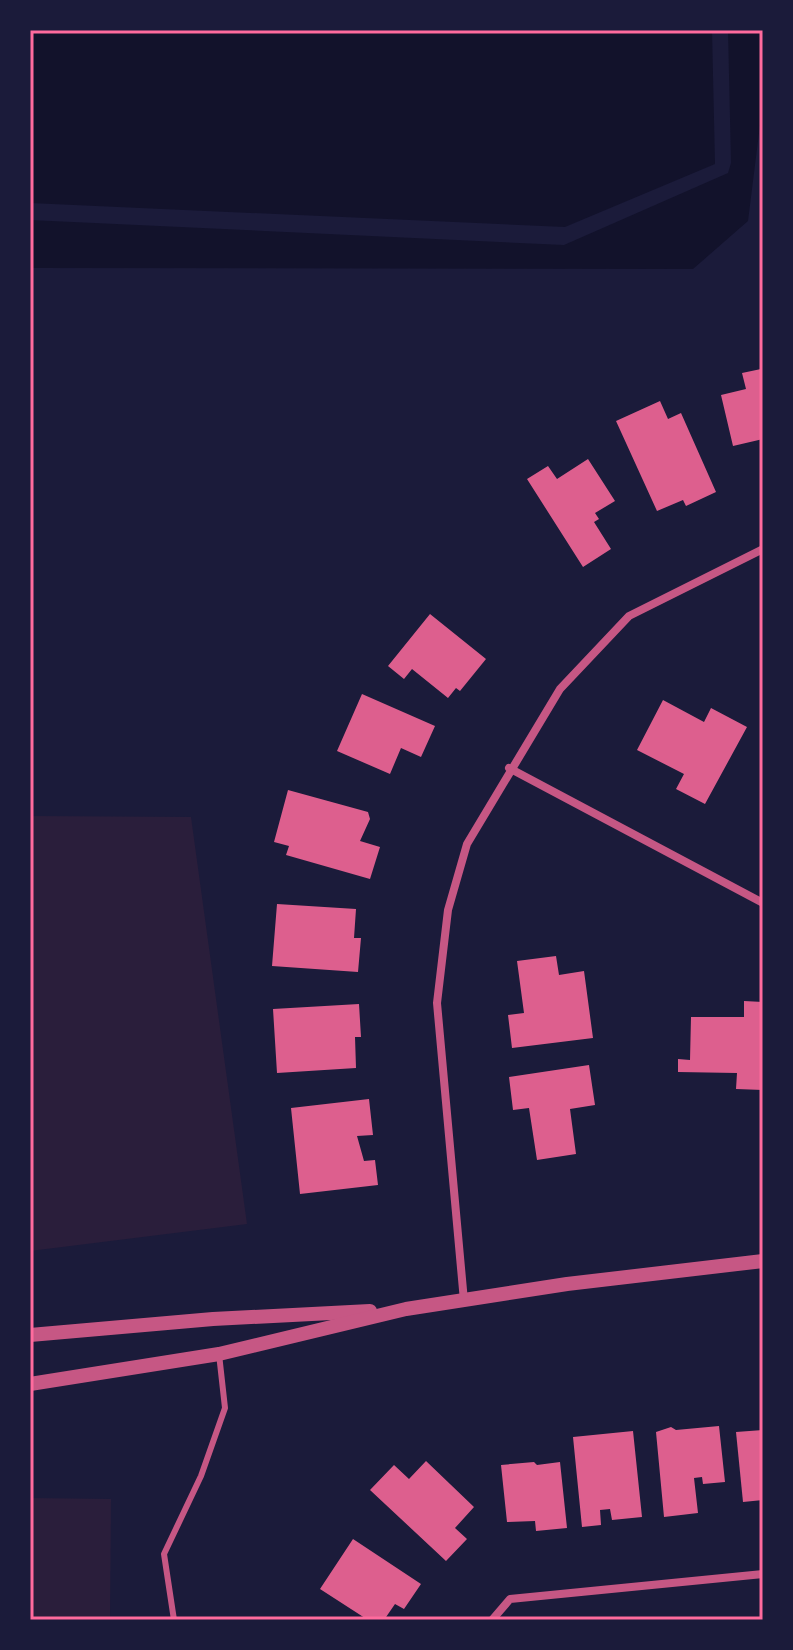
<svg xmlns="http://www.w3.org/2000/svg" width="793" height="1650" font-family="Jost,sans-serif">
<rect width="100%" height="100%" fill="#1b1b3a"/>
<g fill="#2a1e3b">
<path d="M 30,816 L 191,817 L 247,1224 L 30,1251 Z"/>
<path d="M 30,1498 L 111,1499 L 110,1620 L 30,1620 Z"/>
</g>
<g fill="#12122b">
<path d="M 30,30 L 712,30 L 715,164 L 565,227 L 30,203 Z"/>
<path d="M 728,30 L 762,30 L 763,101 L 748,221 L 693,269 L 30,268 L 30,220 L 564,245 L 728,173 L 731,163 Z"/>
</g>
<g fill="#dd5f8e">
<path d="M 761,369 L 763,439 L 733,446 L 721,395 L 746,389 L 742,373 Z"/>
<path d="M 660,401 L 668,419 L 681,413 L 716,492 L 686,506 L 683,500 L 657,511 L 616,421 Z"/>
<path d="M 588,459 L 615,501 L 595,513 L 599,519 L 594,522 L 611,549 L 583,567 L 527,479 L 548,466 L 557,479 Z"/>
<path d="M 430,614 L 486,659 L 460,691 L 456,688 L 448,698 L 412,669 L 404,679 L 388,666 Z"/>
<path d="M 362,694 L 435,726 L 421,757 L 401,748 L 390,774 L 337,751 Z"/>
<path d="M 663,700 L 704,722 L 711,708 L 747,727 L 705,804 L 676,789 L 684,774 L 637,750 Z"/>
<path d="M 288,790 L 368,812 L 370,819 L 360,841 L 380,847 L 370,879 L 286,855 L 289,846 L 274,842 Z"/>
<path d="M 277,904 L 356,909 L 354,938 L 361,938 L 358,972 L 272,966 Z"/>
<path d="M 556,956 L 559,975 L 584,971 L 593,1038 L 512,1048 L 508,1015 L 524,1013 L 517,961 Z"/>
<path d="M 744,1001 L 763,1002 L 763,1090 L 736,1089 L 737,1073 L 678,1072 L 678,1059 L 690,1060 L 691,1017 L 744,1017 Z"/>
<path d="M 359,1004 L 361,1037 L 355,1037 L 356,1068 L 277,1073 L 273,1009 Z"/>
<path d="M 589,1065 L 595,1105 L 570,1109 L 576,1154 L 537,1160 L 529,1108 L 513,1110 L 509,1077 Z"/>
<path d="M 369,1099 L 373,1135 L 357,1136 L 364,1161 L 375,1160 L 378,1185 L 300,1194 L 291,1108 Z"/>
<path d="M 719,1426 L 725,1482 L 703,1484 L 702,1477 L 694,1478 L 698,1513 L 664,1517 L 656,1432 L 671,1427 L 676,1430 Z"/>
<path d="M 763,1430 L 763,1500 L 743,1502 L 736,1432 Z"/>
<path d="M 633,1431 L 642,1517 L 612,1520 L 610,1509 L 600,1510 L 601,1525 L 582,1527 L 573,1437 Z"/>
<path d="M 426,1461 L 474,1507 L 455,1528 L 467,1539 L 446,1561 L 370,1490 L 394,1465 L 409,1479 Z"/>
<path d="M 534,1462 L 537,1465 L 560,1462 L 567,1528 L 536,1531 L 535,1521 L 507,1522 L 501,1465 Z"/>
<path d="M 353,1539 L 421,1584 L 404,1609 L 395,1604 L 384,1620 L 368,1620 L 320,1589 Z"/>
</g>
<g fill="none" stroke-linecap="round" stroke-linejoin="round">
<path stroke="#c65784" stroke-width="6" d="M 174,1620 L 164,1554 L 201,1476 L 225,1408 L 219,1354"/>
<g stroke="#c65784" stroke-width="8">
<path d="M 509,768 L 763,903"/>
<path d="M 464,1301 L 437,1003 L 448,910 L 467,844 L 560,689 L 629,616 L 763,549"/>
<path d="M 492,1620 L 510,1599 L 763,1574"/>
</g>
<g stroke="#c65784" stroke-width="14">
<path d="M 30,1335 L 213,1319 L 370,1311"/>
<path d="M 30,1384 L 219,1354 L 406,1309 L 567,1284 L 763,1261"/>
</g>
</g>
<rect width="793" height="1650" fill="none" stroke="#1b1b3a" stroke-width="64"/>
<rect x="32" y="32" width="729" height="1586" fill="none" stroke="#ff6b9d" stroke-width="3"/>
</svg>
